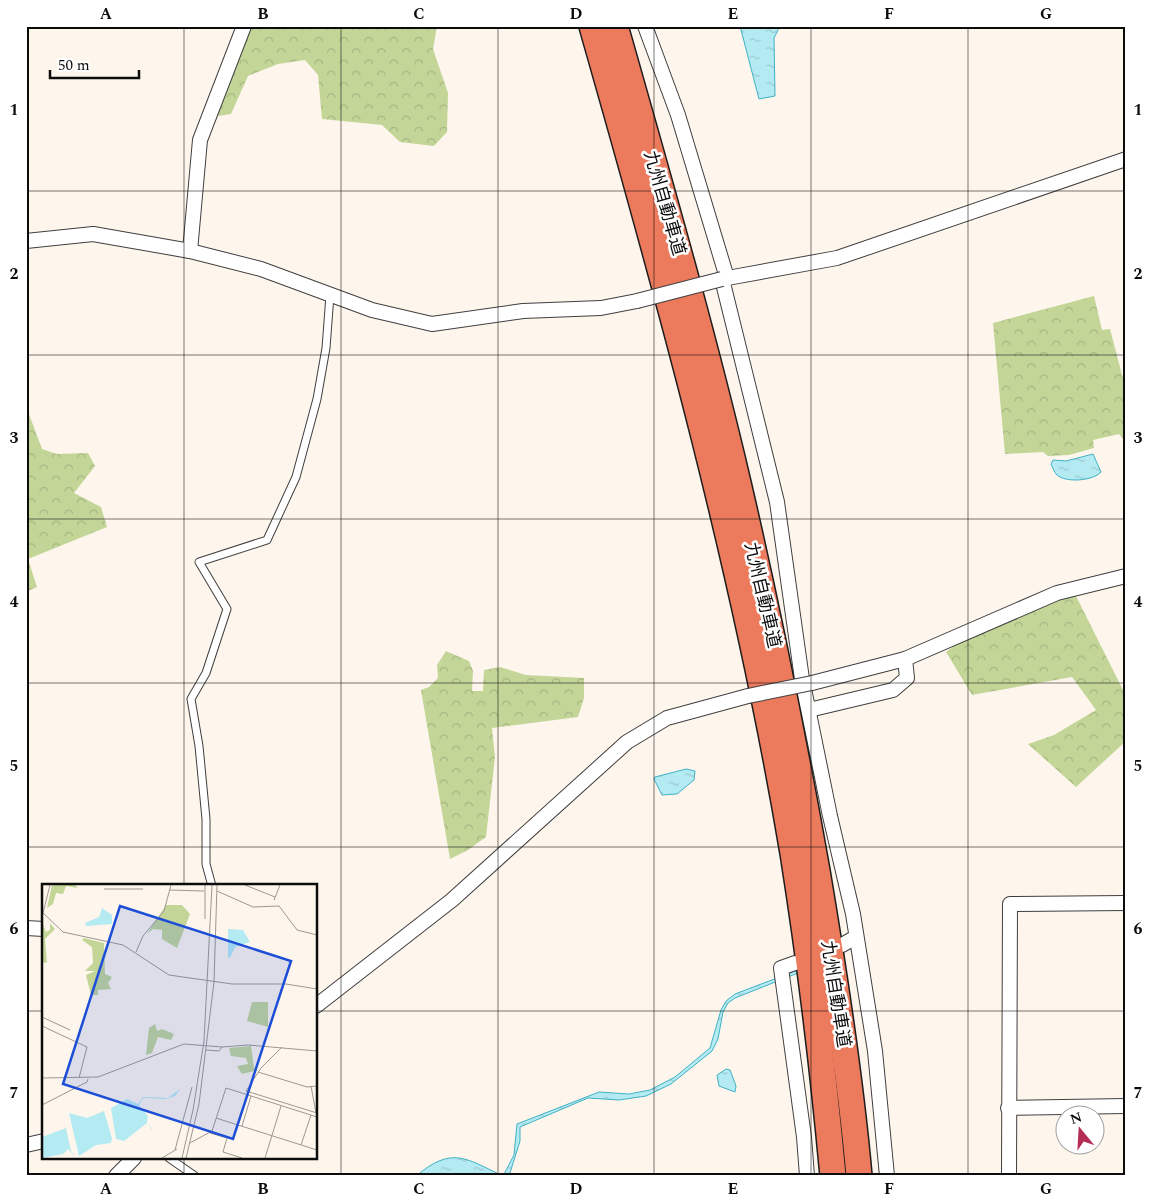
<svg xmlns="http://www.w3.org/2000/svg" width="1152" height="1202" font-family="Spectral,'Noto Sans JP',serif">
<defs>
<pattern id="forest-crowns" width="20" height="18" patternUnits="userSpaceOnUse" patternTransform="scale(1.25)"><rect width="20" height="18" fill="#c3d698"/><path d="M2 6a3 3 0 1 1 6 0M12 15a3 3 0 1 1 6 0" fill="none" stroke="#a6b682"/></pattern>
<pattern id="water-ripples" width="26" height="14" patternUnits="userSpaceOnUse" patternTransform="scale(1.25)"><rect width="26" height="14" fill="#b4eaf2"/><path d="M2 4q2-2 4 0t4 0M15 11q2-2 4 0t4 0" fill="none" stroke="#9ac8ce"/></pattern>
</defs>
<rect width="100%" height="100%" fill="#fef6ec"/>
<g fill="url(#forest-crowns)">
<path d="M 250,26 L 437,26 L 433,49 L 448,93 L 447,132 L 434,146 L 400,142 L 382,125 L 322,119 L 318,75 L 305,60 L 278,64 L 248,76 L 231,114 L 218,116 L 223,95 Z"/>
<path d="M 1094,296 L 1102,330 L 1110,329 L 1126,390 L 1126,443 L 1119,434 L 1093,440 L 1094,448 L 1069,455 L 1048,456 L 1043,452 L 1005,454 L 993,323 Z"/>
<path d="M 26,406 L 42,449 L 57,454 L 88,453 L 95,466 L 74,493 L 101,507 L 107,527 L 28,559 L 37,587 L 26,592 Z"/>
<path d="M 1075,594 L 1126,696 L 1126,741 L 1076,787 L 1028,744 L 1054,735 L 1096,710 L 1072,677 L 972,695 L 946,652 L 972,633 L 1052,601 Z"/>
<path d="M 446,651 L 469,661 L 473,671 L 472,691 L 483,691 L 484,670 L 500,667 L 526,675 L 584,678 L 584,698 L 578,717 L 492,728 L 495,757 L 486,837 L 468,850 L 450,859 L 421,690 L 429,687 L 438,678 L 437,665 Z"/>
</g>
<g fill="url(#water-ripples)" stroke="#3fb1c5">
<path d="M 740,26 L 780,26 L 774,38 L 775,96 L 759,99 Z"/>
<path d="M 1093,454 L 1101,472 C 1093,481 1066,483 1057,475 C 1054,472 1053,468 1051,464 L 1053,460 L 1066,461 Z"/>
<path d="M 686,769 L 695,771 L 694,780 L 677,794 L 662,795 L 654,779 L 655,777 Z"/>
<path d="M 798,970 L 798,973 L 735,998 L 728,1003 L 723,1012 L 718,1039 L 712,1051 L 671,1084 L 646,1096 L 619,1100 L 588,1098 L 520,1127 L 520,1141 L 509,1176 L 416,1176 C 452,1146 465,1158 503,1176 L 514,1155 L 517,1124 L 599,1092 L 629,1094 L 650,1090 L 675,1077 L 710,1048 L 721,1010 L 726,1001 L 735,994 Z"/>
<path d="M 726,1069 L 730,1070 L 736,1086 L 735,1092 L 719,1086 L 717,1075 Z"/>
</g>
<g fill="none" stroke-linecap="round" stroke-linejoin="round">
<defs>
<g id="lane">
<path d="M 212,886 L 206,864 L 206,819 L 199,746 L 191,699 L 206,673 L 227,609 L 199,562 L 267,540 L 296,477 L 317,399 L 326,348 L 330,295"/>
<path d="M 169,1158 L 195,1176"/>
</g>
<g id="street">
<path d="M 645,26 L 678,115 L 727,278"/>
<path d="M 26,241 L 93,234 L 190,251 L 261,269 L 372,310 L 432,324 L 523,311 L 601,308 L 637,301"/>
<path d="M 190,251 L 200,140 L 244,26"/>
<path d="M 812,683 L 905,659 L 1057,593 L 1126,576"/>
<path d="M 809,710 L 893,690 L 907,678 L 905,659"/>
<path d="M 26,928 L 44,929"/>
<path d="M 842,945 L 856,937"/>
<path d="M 795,963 L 781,968 L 804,1137 L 807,1176"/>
<path d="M 316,1006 L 452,900 L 627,742 L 667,718 L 748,696"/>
<path d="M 1008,1108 L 1126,1106"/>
<path d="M 26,1145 L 44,1141"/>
<path d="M 116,1176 L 134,1158"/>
<path d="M 887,1176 L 875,1051 L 853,914 L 830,816 L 802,679 L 777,502 L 722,279 L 837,258 L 1126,159"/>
<path d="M 1009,1176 L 1010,904 L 1126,903"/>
</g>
<g id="highway">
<path d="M 592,26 C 670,299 746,573 793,853 C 810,960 823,1068 833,1176"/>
<path d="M 615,26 C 658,178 702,329 738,483 C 768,612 794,741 817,871 C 834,972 850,1074 859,1176"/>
</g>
</defs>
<use href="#lane" stroke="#3f3f3f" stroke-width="9"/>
<use href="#street" stroke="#3f3f3f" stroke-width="16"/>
<use href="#highway" stroke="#1d1d1d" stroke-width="28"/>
<use href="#lane" stroke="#fff" stroke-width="7"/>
<use href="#street" stroke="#fff" stroke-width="14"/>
<use href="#highway" stroke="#ec7a5c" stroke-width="25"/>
<defs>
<g id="street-bridge">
<path d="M 637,301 L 722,279"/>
<path d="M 748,696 L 812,683"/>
</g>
</defs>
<use href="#street-bridge" stroke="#3f3f3f" stroke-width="16" stroke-linecap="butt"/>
<use href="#street-bridge" stroke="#fff" stroke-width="14"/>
</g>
<path fill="none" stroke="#0c0c0c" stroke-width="1" stroke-opacity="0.55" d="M 184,26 L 184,886M 341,26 L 341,1176M 498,26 L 498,1176M 654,26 L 654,1176M 811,26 L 811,1176M 968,26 L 968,1176M 26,191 L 1126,191M 26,355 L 1126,355M 26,519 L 1126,519M 26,683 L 1126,683M 26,847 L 1126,847M 26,1011 L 44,1011M 316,1011 L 1126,1011M 184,1158 L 184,1176"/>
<g text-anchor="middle" stroke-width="5" stroke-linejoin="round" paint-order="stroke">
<g font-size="18" fill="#0c0c0c" stroke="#fff">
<text transform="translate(665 203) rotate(74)" y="6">九州自動車道</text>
<text transform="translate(763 595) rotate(77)" y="6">九州自動車道</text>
<text transform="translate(836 994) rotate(81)" y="6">九州自動車道</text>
</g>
</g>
<g transform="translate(42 884)">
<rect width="275" height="275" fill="#fef6ec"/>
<path d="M 10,1 L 33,1 L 36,4 L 24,2 L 21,10 L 14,9 L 11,20 L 5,24 ZM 124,21 L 140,21 L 148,30 L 135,64 L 120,55 L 120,46 L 111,45 L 105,50 ZM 0,38 L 4,48 L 8,46 L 8,39 L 13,45 L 3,55 L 5,79 L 0,78 ZM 42,54 L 62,59 L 63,90 L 70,93 L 66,99 L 69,105 L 56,106 L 56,111 L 49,111 L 44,91 L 53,87 L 43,87 L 51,79 L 50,63 L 40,56 ZM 210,118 L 226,118 L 226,143 L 205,137 ZM 113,140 L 115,147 L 120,145 L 132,150 L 129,156 L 116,153 L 110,169 L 104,171 L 107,144 ZM 209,162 L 212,184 L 216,186 L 200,190 L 195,182 L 206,180 L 204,174 L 189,172 L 187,164 Z" fill="#c3d698"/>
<path d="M 60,24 L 70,31 L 70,40 L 44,42 L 43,39 L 57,33 ZM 186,45 L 201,46 L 208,58 L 193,63 L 188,74 L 186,73 ZM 150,204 L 138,205 L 133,212 L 123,215 L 101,214 L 97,221 L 106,232 L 105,239 L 108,242 L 112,249 L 121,250 L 112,249 L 105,239 L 82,257 L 74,255 L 69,224 L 85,215 L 96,220 L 101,213 L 126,214 L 138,205 ZM 62,227 L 70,254 L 69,259 L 54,261 L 37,272 L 27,229 L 45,234 ZM 24,244 L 29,267 L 34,274 L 26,265 L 21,270 L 0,274 L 0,253 Z" fill="#b4eaf2"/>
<path fill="none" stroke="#9d9892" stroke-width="1" d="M 163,1 L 163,35M 203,1 L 233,13M 62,5 L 101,5M 127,6 L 162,7M 175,7 L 211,23 L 237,22 L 255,46 L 275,51M 232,16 L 238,1M 0,28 L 21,48 L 81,61 L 127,91 L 190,100 L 244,100 L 275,105M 1,29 L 8,1M 94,68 L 101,52 L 122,27 L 129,1M 172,98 L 175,1M 0,133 L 28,146M 0,142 L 45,163 L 37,194M 240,163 L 219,184 L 204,207 L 275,229M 164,166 L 177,167 L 180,163M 216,188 L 265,203 L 275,202M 0,194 L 56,193 L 142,160 L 180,163 L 206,161 L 275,167M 269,202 L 274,229M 0,221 L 45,198 L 46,195M 174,234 L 275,266M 200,242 L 209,212M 168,249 L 185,254 L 181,268 L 200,274M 148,259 L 170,247 L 184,204 L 275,233M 259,261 L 269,231M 133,266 L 150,203M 120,274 L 135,265M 140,274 L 151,226 L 162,157 L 170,1M 144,274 L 157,220 L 172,98M 223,274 L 239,222"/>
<path fill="#1d4ed8" fill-opacity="0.15" stroke="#1d4ed8" stroke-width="2.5" d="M 78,22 L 249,77 L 191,255 L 21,200 Z"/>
<rect width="275" height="275" fill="none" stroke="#0c0c0c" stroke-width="2.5"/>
</g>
<rect width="1152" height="1202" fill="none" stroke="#ffffff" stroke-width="55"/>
<g transform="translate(1080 1130) rotate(342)"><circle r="24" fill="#ffffff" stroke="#9e9e9e"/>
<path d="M0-4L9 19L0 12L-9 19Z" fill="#b32d55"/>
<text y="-8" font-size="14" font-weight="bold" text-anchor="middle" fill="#0c0c0c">N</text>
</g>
<path d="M50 70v8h89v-8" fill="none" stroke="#0c0c0c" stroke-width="2.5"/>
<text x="58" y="70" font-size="15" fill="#0c0c0c" stroke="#ffffff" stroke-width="4" paint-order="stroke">50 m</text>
<rect x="28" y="28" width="1096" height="1146" fill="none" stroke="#0c0c0c" stroke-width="2"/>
<g font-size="16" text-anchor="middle" font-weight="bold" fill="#0c0c0c">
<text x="106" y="19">A</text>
<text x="263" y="19">B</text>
<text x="419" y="19">C</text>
<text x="576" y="19">D</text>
<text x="733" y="19">E</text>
<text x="889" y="19">F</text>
<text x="1046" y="19">G</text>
<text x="14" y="115">1</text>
<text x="1138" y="115">1</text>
<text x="14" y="279">2</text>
<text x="1138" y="279">2</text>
<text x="14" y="443">3</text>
<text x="1138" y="443">3</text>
<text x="14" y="607">4</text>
<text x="1138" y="607">4</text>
<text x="14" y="771">5</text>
<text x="1138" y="771">5</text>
<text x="14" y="934">6</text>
<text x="1138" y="934">6</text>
<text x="14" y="1098">7</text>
<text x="1138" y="1098">7</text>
<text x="106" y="1194">A</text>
<text x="263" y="1194">B</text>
<text x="419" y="1194">C</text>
<text x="576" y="1194">D</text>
<text x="733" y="1194">E</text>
<text x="889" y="1194">F</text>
<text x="1046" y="1194">G</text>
</g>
</svg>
